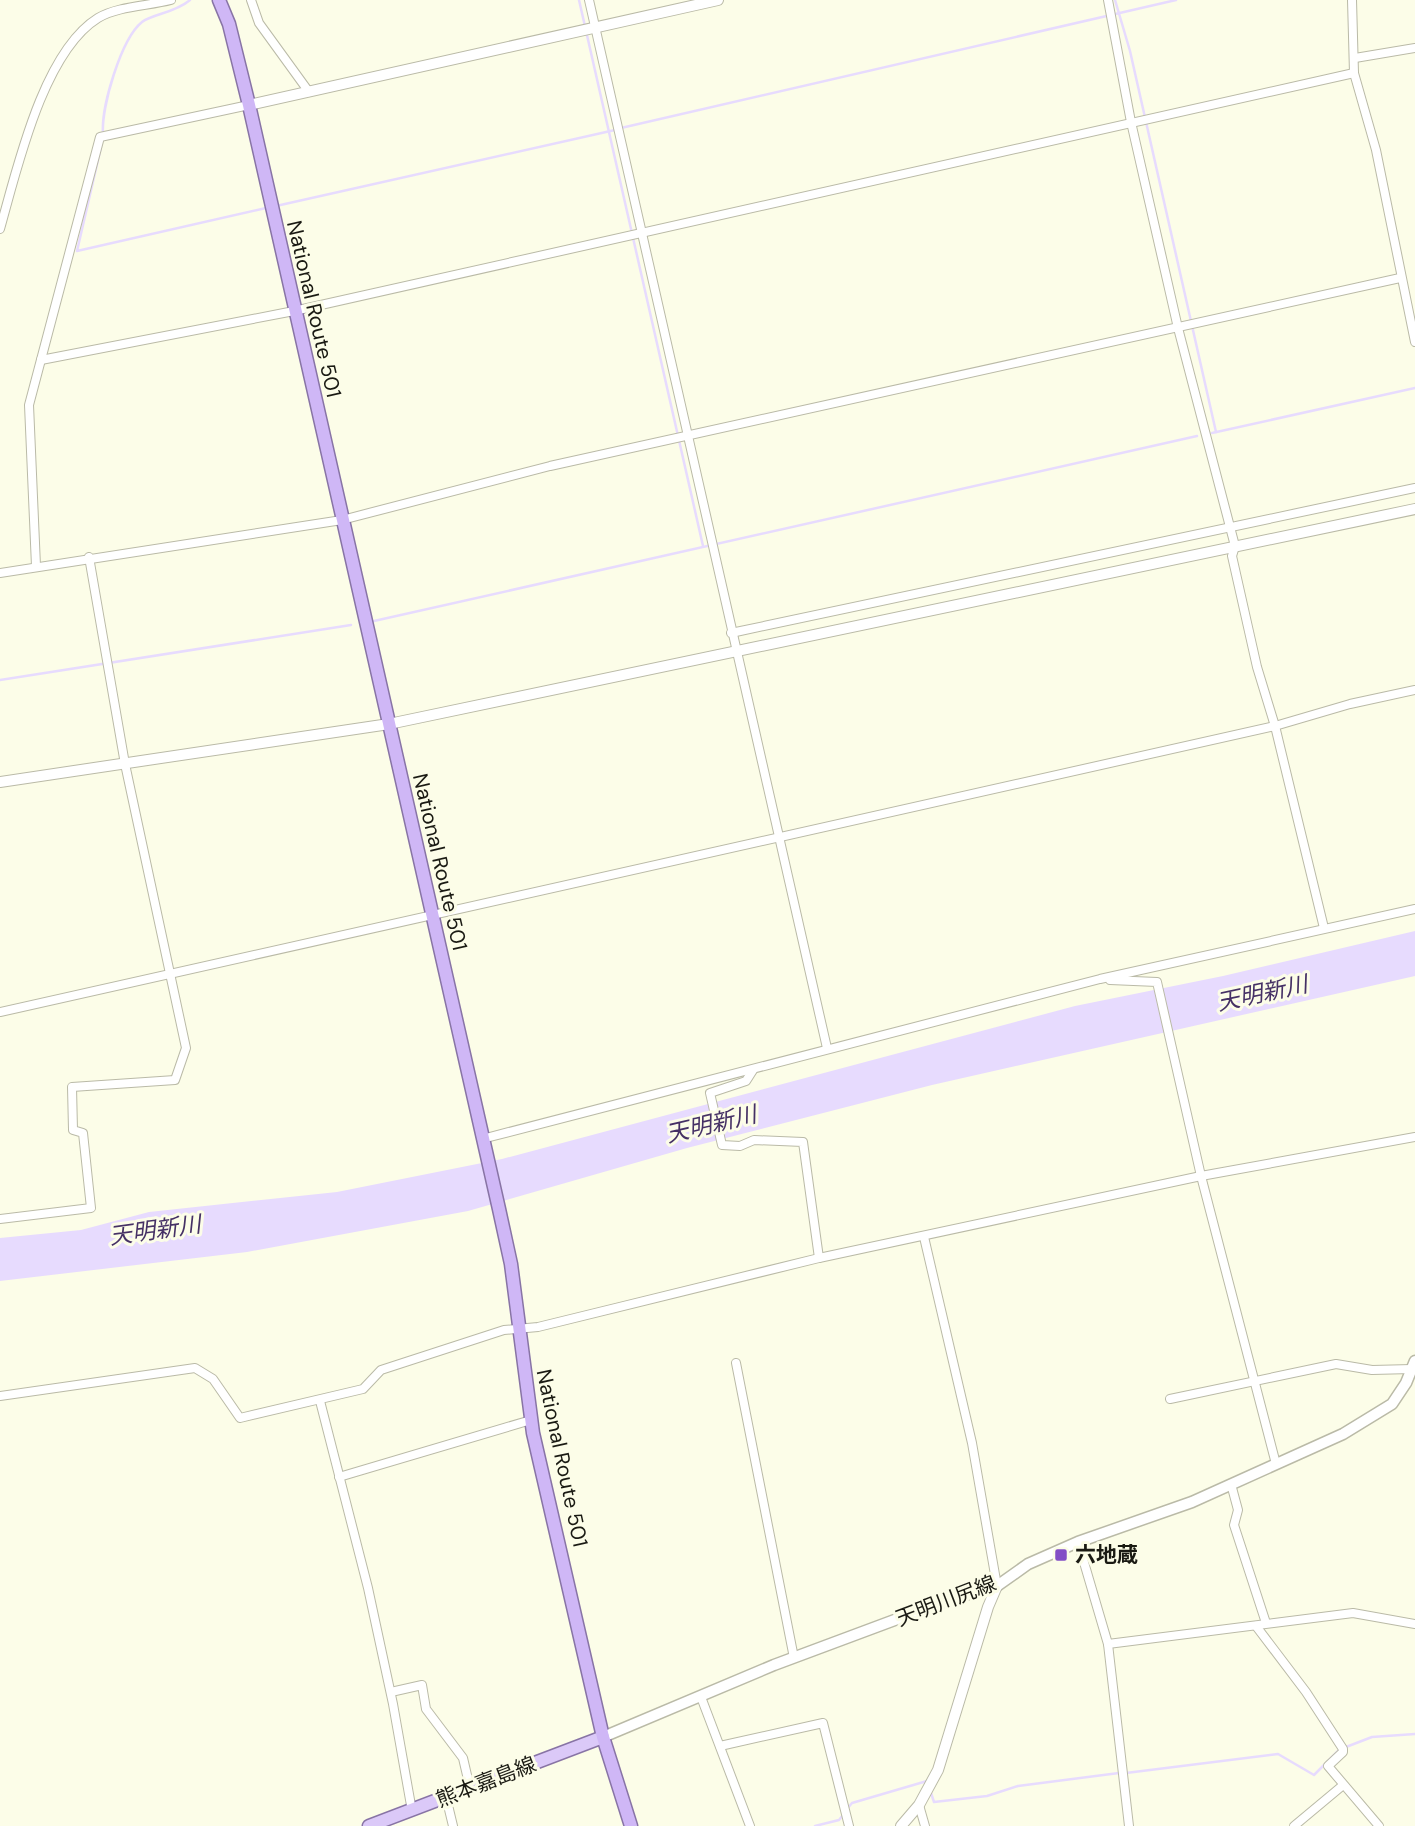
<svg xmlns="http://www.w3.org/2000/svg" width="1415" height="1826" font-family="'DM Sans','Noto Sans JP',sans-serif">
<rect width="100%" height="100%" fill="#fcfde8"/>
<path fill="#e7dbfe" d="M 1415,931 L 1415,976 L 932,1085 L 687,1148 L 468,1211 L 247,1252 L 0,1281 L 0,1238 L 81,1230 L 149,1212 L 337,1192 L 502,1159 L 1075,1006 L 1223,976 Z"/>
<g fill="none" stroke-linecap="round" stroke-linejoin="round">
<g stroke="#e7dbfe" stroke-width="2.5">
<path d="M 579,0 L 703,546"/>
<path d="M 1115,0 L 1130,51 L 1216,432"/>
<path d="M 621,128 L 1176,0"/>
<path d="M 103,134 C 101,107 121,39 142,22 C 152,14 175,13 190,0"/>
<path d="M 101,147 L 77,251 L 266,208"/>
<path d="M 276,206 L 615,130"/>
<path d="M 1212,433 L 1415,388"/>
<path d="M 374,621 L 1197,436"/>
<path d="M 0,680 L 351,625"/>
<path d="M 1346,1747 L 1372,1737 L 1415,1734"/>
<path d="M 1126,1773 L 1278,1754 L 1314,1775 L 1340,1749"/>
<path d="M 930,1790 L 934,1802 L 987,1796 L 1018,1786 L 1119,1773"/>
<path d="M 847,1809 L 852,1803 L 927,1781"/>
<path d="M 815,1826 L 839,1820 L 843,1815"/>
</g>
<defs>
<g id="minor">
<path d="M 251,0 L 259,23 L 309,92"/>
<path d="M 589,0 L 827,1048"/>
<path d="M 1108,0 L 1131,122 L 1178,328 L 1235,546 L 1232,556 L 1257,667 L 1275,726 L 1324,928"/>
<path d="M 1352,0 L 1354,73 L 1376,150 L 1415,342"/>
<path d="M 1355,58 L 1415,48"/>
<path d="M 0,229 C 17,169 43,52 98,18 C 118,6 149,6 171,0"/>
<path d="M 41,360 L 294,311 L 1354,73"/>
<path d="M 36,566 L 29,405 L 100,137 L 249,105"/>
<path d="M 0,573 L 342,520 L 550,466 L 1400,278"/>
<path d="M 731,633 L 1415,488"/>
<path d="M 1110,980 L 1157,982 L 1201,1176 L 1276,1464"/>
<path d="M 0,1012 L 1275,726 L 1350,704 L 1415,690"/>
<path d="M 753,1070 L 746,1081 L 710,1093 L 722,1145 L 740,1146 L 754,1140 L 803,1142 L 819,1258"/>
<path d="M 482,1139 L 1100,979 L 1415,909"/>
<path d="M 0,1219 L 91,1208 L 83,1133 L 73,1130 L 72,1087 L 175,1080 L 186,1048 L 125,764 L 89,557"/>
<path d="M 924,1237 L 972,1443 L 997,1586"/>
<path d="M 736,1363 L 794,1658"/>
<path d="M 0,1396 L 195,1368 L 213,1379 L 240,1418 L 363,1389 L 381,1370 L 504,1330 L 538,1327 L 819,1258 L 1201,1176 L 1415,1137"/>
<path d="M 1170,1399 L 1336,1364 L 1372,1370 L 1412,1369"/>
<path d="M 320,1401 L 368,1588 L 393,1704 L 412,1811"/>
<path d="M 339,1477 L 531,1420"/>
<path d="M 1231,1484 L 1238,1510 L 1234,1525 L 1266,1623"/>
<path d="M 1078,1542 L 1108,1644 L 1129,1826"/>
<path d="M 1256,1626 L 1306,1692 L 1343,1749 L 1343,1752 L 1328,1766 L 1379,1826"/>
<path d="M 1108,1644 L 1353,1613 L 1415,1624"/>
<path d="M 391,1692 L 422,1685 L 426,1709 L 463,1758 L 470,1788"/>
<path d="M 701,1697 L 750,1826"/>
<path d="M 720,1746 L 823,1723 L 849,1826"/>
<path d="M 446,1797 L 453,1826"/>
<path d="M 919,1805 L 925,1826"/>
<path d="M 1294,1826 L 1342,1786"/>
</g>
<g id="tertiary">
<path d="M 249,105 L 718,0"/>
<path d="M 0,782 L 389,724 L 1415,509"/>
<path d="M 901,1826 L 919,1805 L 938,1770 L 988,1607 L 997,1586"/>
</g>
<path id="secondary" d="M 603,1737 L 774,1665 L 951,1599 L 997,1586 L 1028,1564 L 1078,1542 L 1192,1502 L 1343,1434 L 1392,1404 L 1406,1383 L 1415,1361"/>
<path id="primary" d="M 369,1826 L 603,1737"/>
<path id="trunk" d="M 219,0 L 229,24 L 249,105 L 499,1209 L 511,1264 L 533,1433 L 603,1737 L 631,1826"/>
</defs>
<use href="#minor" stroke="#babaa7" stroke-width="10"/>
<use href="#tertiary" stroke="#babaa7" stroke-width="12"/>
<use href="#secondary" stroke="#babaa7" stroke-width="13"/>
<use href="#primary" stroke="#8874a5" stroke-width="15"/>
<use href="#trunk" stroke="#8874a5" stroke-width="15"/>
<use href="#minor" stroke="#fff" stroke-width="8"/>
<use href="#tertiary" stroke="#fff" stroke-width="10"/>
<use href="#secondary" stroke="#fff" stroke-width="10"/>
<use href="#primary" stroke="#dbc9f8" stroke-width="12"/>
<use href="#trunk" stroke="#cfb7f6" stroke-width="12"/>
</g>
<rect fill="#834ec6" stroke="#fcfde8" stroke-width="2.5" x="1054" y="1548" width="14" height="14" rx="3.5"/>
<g text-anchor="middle" stroke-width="6" stroke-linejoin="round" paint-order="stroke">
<g font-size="21" fill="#1a1a13" stroke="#fcfde8">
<text transform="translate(314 309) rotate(77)" y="7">National Route 501</text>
<text transform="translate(440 862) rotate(77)" y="7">National Route 501</text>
<text transform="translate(562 1458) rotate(78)" y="7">National Route 501</text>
<text transform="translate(946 1601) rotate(-21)" y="7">天明川尻線</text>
<text transform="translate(486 1782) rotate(-21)" y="7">熊本嘉島線</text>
</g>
<g font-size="21" font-weight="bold" fill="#1a1a13" stroke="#fcfde8" text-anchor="start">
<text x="1075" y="1562">六地蔵</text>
</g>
<g font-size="23" font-style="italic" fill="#453065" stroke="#fcfde8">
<text transform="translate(1262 993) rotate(-12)" y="8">天明新川</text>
<text transform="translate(711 1124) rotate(-13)" y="8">天明新川</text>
<text transform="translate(155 1230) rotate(-8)" y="8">天明新川</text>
</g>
</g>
</svg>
